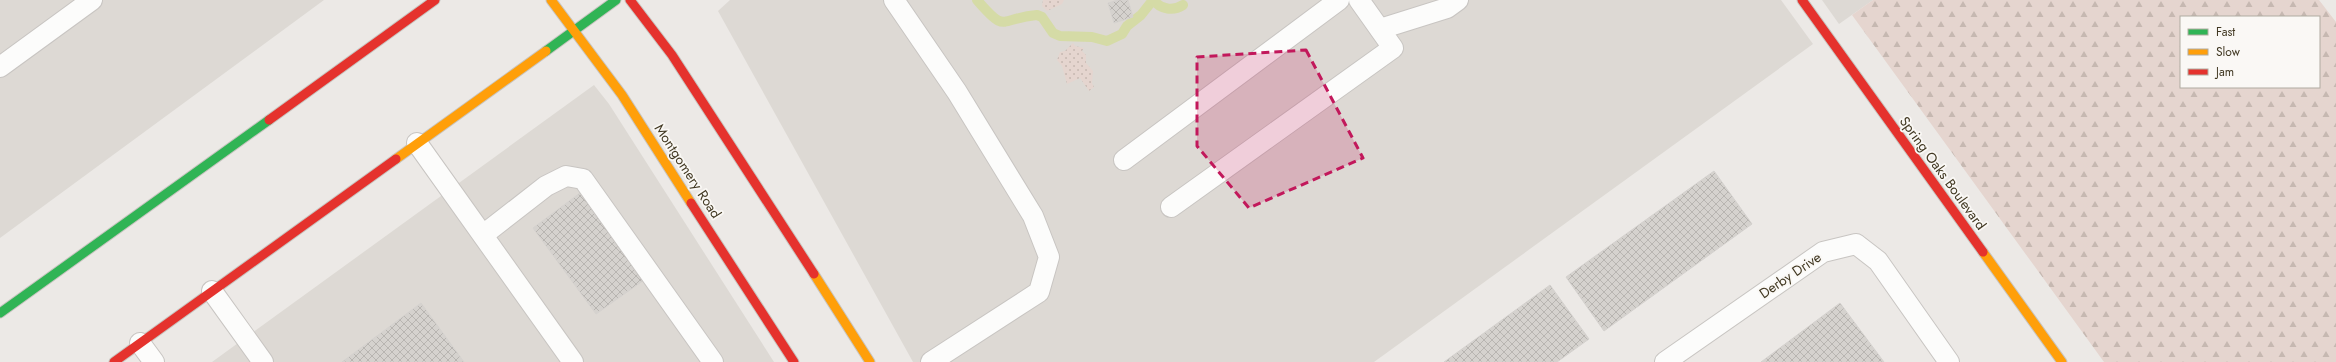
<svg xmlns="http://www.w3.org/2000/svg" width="2336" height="362" font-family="Jost,sans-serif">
<defs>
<pattern id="grass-dots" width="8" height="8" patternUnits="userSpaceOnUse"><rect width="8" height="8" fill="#e5d5cf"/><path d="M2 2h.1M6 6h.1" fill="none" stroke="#c6b8b1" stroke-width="1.8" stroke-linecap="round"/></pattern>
<pattern id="forest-firs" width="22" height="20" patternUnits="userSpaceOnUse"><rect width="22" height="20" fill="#e5d5cf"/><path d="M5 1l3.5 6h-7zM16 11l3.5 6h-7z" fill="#c6b8b1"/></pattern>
<pattern id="building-cross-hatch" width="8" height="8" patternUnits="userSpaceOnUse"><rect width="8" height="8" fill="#d5d2ce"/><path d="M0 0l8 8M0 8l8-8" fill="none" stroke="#b8b5b1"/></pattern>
</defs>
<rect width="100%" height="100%" fill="#ece9e6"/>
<g fill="#ddd9d4">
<path d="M 0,0 L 324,0 L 0,238 Z"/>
<path d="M 730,0 L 1781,0 L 1813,44 L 1374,362 L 913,362 L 718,11 Z"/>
<path d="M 1822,0 L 1873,0 L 1839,24 Z"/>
<path d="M 594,85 L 609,104 L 774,362 L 212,362 Z"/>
</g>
<g fill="url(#grass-dots)">
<path d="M 1043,0 L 1064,0 L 1062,4 L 1047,11 L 1042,6 Z"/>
<path d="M 1073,43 L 1075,46 L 1084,48 L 1082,51 L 1086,55 L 1086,63 L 1093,71 L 1092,83 L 1094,87 L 1089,91 L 1080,78 L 1067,84 L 1062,66 L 1057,60 L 1060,52 L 1065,51 Z"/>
</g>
<path fill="url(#forest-firs)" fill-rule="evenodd" d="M 1873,0 L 2319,0 L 2336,22 L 2336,362 L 2104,362 L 1852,15 ZM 2181,17 L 2319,17 L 2319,87 L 2181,87 Z"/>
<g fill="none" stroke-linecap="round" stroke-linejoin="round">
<g stroke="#d5dba6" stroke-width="10">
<path d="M 977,0 C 1007,35 999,18 1037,15 L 1042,17 L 1053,33 L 1060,36 L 1092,37 L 1107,41 L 1122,34 L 1127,26 L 1141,15 L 1153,0"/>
<path d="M 1154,0 C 1160,10 1174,11 1183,5"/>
</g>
</g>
<g fill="url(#building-cross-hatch)" stroke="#d5d2cf">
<path d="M 1118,0 L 1128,0 L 1133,17 L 1114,23 L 1108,3 Z"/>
<path d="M 1714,171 L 1752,224 L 1604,331 L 1566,277 Z"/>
<path d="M 580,193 L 644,280 L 596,314 L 533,228 Z"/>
<path d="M 1550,285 L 1589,339 L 1557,362 L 1444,362 Z"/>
<path d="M 421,303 L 464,362 L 342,362 Z"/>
<path d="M 1840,303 L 1884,362 L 1761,362 Z"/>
</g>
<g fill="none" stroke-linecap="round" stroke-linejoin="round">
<defs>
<g id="lane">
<path d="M 894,0 L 957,92 L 1033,216 L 1049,257 L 1039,292 L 931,362"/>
<path d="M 1380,29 L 1447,8 L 1458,0"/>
<path d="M 0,67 L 92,0"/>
<path d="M 417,143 L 573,362"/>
<path d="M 1124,160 L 1339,0"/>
<path d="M 1171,207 L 1393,48 L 1359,0"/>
<path d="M 483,235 L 546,186 L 566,176 L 583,179 L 713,362"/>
<path d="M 212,291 L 263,362"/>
<path d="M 140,343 L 154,362"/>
<path d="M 1665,362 L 1823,252 L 1856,244 L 1878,261 L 1949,362"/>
</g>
<g id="fast">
<path d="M 546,51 L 616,0"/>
<path d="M 0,313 L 269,120"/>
</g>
<g id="slow">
<path d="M 551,0 L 622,95 L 691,203"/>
<path d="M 396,159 L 546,51"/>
<path d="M 1983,252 L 2062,362"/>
<path d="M 814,274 L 870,362"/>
</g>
<g id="jam">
<path d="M 630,0 L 672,55 L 814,274"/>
<path d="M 1802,0 L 1983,252"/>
<path d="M 269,120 L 435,0"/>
<path d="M 691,203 L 794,362"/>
<path d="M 114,362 L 396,159"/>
</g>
</defs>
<use href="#lane" stroke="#c8c5c2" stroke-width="22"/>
<use href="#fast" stroke="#c8c5c0" stroke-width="11"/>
<use href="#slow" stroke="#c8c5c0" stroke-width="11"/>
<use href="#jam" stroke="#c8c5c0" stroke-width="11"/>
<use href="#lane" stroke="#fcfcfb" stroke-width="20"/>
<use href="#fast" stroke="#30b455" stroke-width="9"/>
<use href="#slow" stroke="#ff9f0a" stroke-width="9"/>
<use href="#jam" stroke="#e5322d" stroke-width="9"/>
</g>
<path fill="#c2185b" fill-opacity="0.2" stroke="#c2185b" stroke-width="3" stroke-dasharray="8 5" stroke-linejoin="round" d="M 1306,50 L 1363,158 L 1249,208 L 1197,146 L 1197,57 Z"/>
<g text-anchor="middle" stroke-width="3.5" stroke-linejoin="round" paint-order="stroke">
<g font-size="14" fill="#413822" stroke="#faf8f5">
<text transform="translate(688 171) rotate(57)" y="5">Montgomery Road</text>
<text transform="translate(1943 173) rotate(54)" y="5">Spring Oaks Boulevard</text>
<text transform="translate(1790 275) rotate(-34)" y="5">Derby Drive</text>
</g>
</g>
<rect x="2180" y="16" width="140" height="72" fill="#faf8f5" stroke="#b0aba1"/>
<rect x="2188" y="29" width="20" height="6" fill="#30b455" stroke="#b0aba1"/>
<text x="2216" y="36" font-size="12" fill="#413822">Fast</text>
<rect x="2188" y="49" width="20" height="6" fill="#ff9f0a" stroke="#b0aba1"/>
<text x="2216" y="56" font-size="12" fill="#413822">Slow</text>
<rect x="2188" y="69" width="20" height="6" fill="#e5322d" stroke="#b0aba1"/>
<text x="2216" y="76" font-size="12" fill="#413822">Jam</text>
</svg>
